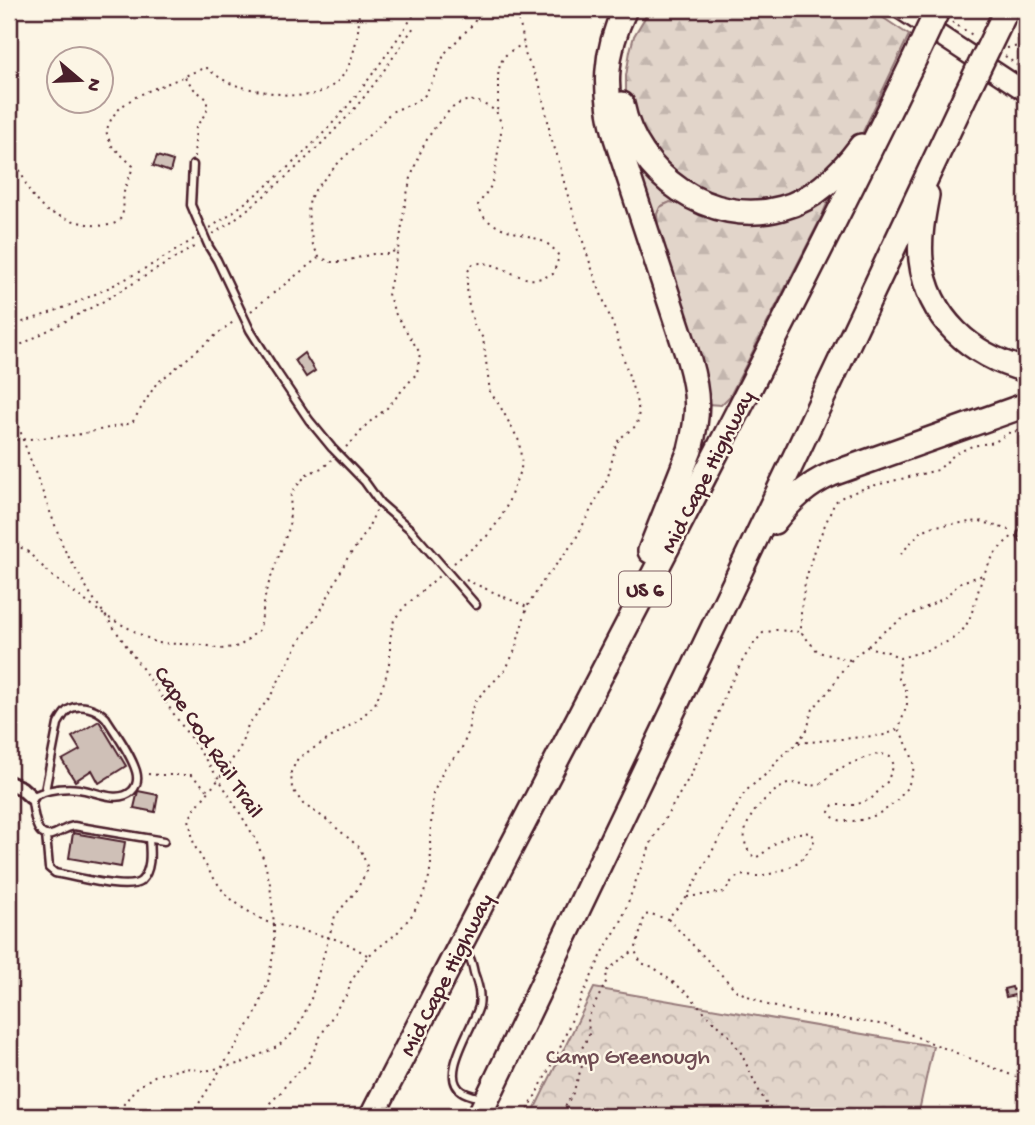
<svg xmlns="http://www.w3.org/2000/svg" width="1035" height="1125" font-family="'Gochi Hand',sans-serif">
<defs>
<pattern id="forest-firs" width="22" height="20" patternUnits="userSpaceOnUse" patternTransform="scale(1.75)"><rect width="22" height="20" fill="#e2d5ca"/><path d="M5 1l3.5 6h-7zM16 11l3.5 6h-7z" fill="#c3b6ae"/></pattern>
<pattern id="park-crowns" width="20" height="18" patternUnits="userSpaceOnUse" patternTransform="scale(1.75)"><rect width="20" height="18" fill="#e2d5ca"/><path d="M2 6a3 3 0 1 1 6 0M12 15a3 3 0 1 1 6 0" fill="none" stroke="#c3b6ae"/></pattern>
</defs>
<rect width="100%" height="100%" fill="#fcf5e5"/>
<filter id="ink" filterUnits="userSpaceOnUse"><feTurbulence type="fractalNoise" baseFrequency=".0143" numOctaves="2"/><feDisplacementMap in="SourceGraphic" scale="14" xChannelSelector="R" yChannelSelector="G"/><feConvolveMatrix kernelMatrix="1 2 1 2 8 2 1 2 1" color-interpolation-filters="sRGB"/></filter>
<g filter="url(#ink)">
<path fill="#e2d5ca" stroke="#967a7a" stroke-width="2" d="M 630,9 L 634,9 C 604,61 609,129 650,174 C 664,189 681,198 698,208 C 652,194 654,210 662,248 L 660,247 L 614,112 C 610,73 614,45 630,9 Z"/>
<g fill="url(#forest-firs)" stroke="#967a7a" stroke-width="2">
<path d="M 650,9 L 870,9 L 909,35 L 861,136 L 808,188 L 771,203 L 717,199 L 663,168 L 629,108 L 626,92 L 626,76 L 630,51 L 634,36 Z"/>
<path d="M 826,196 L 829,199 L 821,218 L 730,396 L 721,405 L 707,404 L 659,235 L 657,214 L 660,207 L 670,202 L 698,208 Z"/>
</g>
<path fill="url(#park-crowns)" stroke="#967a7a" stroke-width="2" d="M 594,988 L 933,1046 L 918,1116 L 531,1116 Z"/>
<g fill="#cfc0b7" stroke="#4a1f2b" stroke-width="2">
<path d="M 157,156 L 173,161 L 170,172 L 153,166 Z"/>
<path d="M 304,353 L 315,371 L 306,377 L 295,360 Z"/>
<path d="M 99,721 L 126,766 L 99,783 L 92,770 L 75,781 L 62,760 L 80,750 L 72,737 Z"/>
<path d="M 138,791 L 158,795 L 155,812 L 134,808 Z"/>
<path d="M 73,833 L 125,842 L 121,867 L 69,858 Z"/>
<path d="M 1026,986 L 1026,1005 L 1018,1008 L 1015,995 L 1006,997 L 1004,989 L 1012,987 L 1013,990 Z"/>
</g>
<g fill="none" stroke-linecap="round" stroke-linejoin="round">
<defs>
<g id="service">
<path d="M 193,165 L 191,205 L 209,247 L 217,260 L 250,330 L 274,368 L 309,420 L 332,448 L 365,482 L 380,503 L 411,530 L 476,605"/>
<path d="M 45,791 L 58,724 C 61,719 64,713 68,710 C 80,702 98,709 106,718 C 116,734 130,752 136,771 C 138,778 138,785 132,791 C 118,804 95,791 79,789 C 63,787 46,790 31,797 C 34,809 34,843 54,834 C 63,831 64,828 74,826 L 164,841"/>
<path d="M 46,835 L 49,868 L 55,873 C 72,876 129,892 141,881 C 152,870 150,852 149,839"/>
<path d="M 463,948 C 470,955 472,963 474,973 C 478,984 481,994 479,1006 C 474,1026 437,1077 463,1092 C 469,1095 477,1097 484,1098"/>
</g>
<g id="minor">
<path d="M 1025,535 L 1026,535"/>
<path d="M 9,783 L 21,788 L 31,797"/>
</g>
<path id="secondary" d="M 900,9 L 1026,92"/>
<g id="motorway">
<path d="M 625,9 C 604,53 603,91 616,138 L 689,360 C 699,395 699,414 690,450 L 650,551"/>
<path d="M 622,104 C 636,175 710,228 782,208 C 816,199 841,173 861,146"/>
<path d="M 927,195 C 923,216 919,238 921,260 C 928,319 972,356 1026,370"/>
<path d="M 774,522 C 791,500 807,485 832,474 L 1026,405"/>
<path d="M 372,1116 C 552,764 741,416 914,60"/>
<path d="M 479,1116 L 801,444 L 966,94"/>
</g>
</defs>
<use href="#service" stroke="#4a1f2b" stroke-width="11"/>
<use href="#minor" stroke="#4a1f2b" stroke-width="18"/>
<use href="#secondary" stroke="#4a1f2b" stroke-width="23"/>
<use href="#motorway" stroke="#4a1f2b" stroke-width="28"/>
<g stroke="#4a1f2b" stroke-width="2" stroke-dasharray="2 5" stroke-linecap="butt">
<path d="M 952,22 L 974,36"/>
<path d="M 1007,48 L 1026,45"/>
<path d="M 1005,56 L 1026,72"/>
<path d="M 185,77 L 194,89 L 207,99 L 207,111 L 196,127 L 194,157"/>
<path d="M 497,110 C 501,92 492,66 508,53 C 512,50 518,47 523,44"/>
<path d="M 9,152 C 20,165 23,181 32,195 C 36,201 42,208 47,211 C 63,218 108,235 120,219 C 126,210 122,201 124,192 C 126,183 131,175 133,166 L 111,145 L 106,131 C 108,127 110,121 113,116 C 128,96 154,89 176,80 C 187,76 195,70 207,68 C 215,75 224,81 235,85 C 251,90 294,98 310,95 C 320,93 332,88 339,80 C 348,71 352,58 355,46 C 358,33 360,22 358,9"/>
<path d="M 210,228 C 260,194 307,154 346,108 C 372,77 395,42 418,9"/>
<path d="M 213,234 C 259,204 309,158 347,117 C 372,90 393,57 414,27"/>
<path d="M 251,311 L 318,258"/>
<path d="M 9,326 C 75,308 136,276 194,239"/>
<path d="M 9,351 L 102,302 L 197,245"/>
<path d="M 9,392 L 23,440 L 64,549 L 91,595 L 219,779 L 255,838 L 264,860 L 270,884 L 274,924 L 274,949 L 268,982 L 255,1015 L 191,1116"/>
<path d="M 9,439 L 17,440 L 76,435 L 132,423 L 156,384 L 226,327 L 235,321"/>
<path d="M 346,447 L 355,439 L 367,424 L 387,408 L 417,373 L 420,353 L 395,313 L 388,294 L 398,249"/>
<path d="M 9,540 L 28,552 L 52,576 L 104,615"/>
<path d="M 901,554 L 920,532 L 933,526 L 980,521 L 1012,531"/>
<path d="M 454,563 L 487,536 L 501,518 L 508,503 L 522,465 L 519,441 L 500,406 L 490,392 L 483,338 L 475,328 L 468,302 L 467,285 L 468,271 L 473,264 C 495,259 510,276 530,279 C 537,280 546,277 553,274 L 559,257 C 548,232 506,237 486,219 C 482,216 480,209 478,205 L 491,186 L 495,172 L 502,125 L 496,111 C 487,106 477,99 466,101 C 457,103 449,110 444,117 C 423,138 411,171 406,200 C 402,216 402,233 398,249 L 389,254 L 373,254 L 342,262 L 331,262 L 319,257 L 313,245 L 310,229 L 308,212 L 310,198 L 317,187 L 341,160 L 376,129 L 391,112 L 413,103 L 425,95 L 431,84 L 445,53 L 474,23 L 479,9"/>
<path d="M 466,580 L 527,607"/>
<path d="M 109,618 L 157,643 L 205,645 L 221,649 L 240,646 L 260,629 L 266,591 L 289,528 L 291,493 L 307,474 L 324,467 L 331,460"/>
<path d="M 868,646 L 883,632 L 901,620 L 944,598 L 961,582 L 983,575"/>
<path d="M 850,660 L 818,652 L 801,632 L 801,610 L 805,583 L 814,550 L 835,502 L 844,496 L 868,487 L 938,470 L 955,454 L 972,446 L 995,442 L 1008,433 L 1026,429"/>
<path d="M 798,742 L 808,728 L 810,717 L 813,709 L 832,687 L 840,673 L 856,655 L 867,647 L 888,652 L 900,658 C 915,654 950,644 960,633 C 969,624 972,612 976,599 C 983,573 991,552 1013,536"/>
<path d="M 148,774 L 159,775 L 191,775 L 209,791"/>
<path d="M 687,897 L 725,892 C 729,885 732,878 740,876 C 745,874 752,876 757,876 C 783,873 806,864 815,838 L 811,833 C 797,831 785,836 774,844 C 767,849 764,854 755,858 C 727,835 762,796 785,785 C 800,779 811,790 822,783 C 827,781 830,775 834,772 C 841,767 872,754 880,754 C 882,754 888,756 890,757 L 894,765 L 887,782 L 871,799 L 855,805 L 833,805 L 829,812 C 835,822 843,821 853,821 C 880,819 908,798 913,771 C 916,758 904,740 899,729 L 907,704 L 906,688 L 899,679 L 900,658"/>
<path d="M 668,919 L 737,991 L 768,1005 L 800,1013 L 887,1025 L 1026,1081"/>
<path d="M 367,955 L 350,945 L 335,939 L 267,922 L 244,909 L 225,894 L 211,874 L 194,845 L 189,819 L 196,807 L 219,779 L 240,748 L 248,725 L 270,697 L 299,642 L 320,612 L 347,559 L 365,534 L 376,511"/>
<path d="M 115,1116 L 135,1089 L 156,1075 L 186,1068 L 205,1071 L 242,1063 L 277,1047 L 296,1030 L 310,1002 L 335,916 L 356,891 L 368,869 L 360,848 L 326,819 L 303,804 L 292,788 L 291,772 L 298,758 L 359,720 L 375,704 L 385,680 L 390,659 L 390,639 L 394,620 L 404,607 L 439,576"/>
<path d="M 264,1116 L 270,1103 L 281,1092 L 290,1079 L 308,1064 L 320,1037 L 338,1007 L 348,993 L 350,983 L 368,956 L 396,934 L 412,915 L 423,896 L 429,877 L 431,864 L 430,841 L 433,794 L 444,769 L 461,750 L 468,733 L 470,718 L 474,702 L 506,669 L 515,650 L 527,607 L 544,580 L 574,542 L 608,477 L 615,448 L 619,439 L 637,425 L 639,411 L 635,396 L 616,333 L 595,278 L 567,193 L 557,155 L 550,135 L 548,121 L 540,86 L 525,54 L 522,32 L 515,9"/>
<path d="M 525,1116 L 560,1048 L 576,1009 L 606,946 L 621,922 L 638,875 L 652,841 L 690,776 L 710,735 L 726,692 L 744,658 L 755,642 L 763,633 L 776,630 L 801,632"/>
<path d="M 555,1116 L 565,1107 L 573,1093 L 583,1063 L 581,1056 L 582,1048 L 589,1036 L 588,1018 L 607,980 L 606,972 L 620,960 L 634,951"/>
<path d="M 773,1116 L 757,1087 L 741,1053 L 727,1033 L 711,1019 L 687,993 L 653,967 L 641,963 L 635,951 L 645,915 L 651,914 L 667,919 L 687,897 L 743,795 L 749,788 L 770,771 L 780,757 L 798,743 L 885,735 L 898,729"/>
</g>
<use href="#service" stroke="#fcf5e5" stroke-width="6"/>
<use href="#minor" stroke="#fcf5e5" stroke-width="12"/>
<use href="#secondary" stroke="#fcf5e5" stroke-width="18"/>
<use href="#motorway" stroke="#fcf5e5" stroke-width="23"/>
<defs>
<path id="rail" d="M 995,9 L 1026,24"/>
</defs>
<use href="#rail" stroke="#4a1f2b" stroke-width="6"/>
<use href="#rail" stroke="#fcf5e5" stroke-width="3.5" stroke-dasharray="10" stroke-linecap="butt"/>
<defs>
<g id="motorway-bridge">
<path d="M 914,60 L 938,9"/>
<path d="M 966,94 L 1007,9"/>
</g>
</defs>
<use href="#motorway-bridge" stroke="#4a1f2b" stroke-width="28" stroke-linecap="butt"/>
<use href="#motorway-bridge" stroke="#fcf5e5" stroke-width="23"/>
</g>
</g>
<g text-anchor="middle" stroke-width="5" stroke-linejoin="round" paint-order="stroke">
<rect fill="#fcf5e5" stroke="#7f5f63" stroke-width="2" x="619" y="571.5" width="52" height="35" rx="5"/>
<g font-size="21" font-weight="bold" fill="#4a1f2b">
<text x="645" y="596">US 6</text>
</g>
<g font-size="23" fill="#4a1f2b" stroke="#fcf5e5">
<text transform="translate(706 471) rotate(-63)" y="8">Mid Cape Highway</text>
<text transform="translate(210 741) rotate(56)" y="8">Cape Cod Rail Trail</text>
<text transform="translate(445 974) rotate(-63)" y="8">Mid Cape Highway</text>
</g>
<g font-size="23" fill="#704c53" stroke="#fcf5e5">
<text x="628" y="1063">Camp Greenough</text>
</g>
</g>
<rect width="1035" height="1125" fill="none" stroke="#fcf5e5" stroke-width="35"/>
<rect x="18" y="18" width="1000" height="1090" fill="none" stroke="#4a1f2b" stroke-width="2.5" filter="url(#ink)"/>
<g transform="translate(80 80) rotate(109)"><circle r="33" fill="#fcf5e5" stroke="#b59f9b" stroke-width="2"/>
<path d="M0-5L12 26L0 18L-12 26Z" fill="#4a1f2b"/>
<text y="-10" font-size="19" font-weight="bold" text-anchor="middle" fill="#4a1f2b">N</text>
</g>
</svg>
